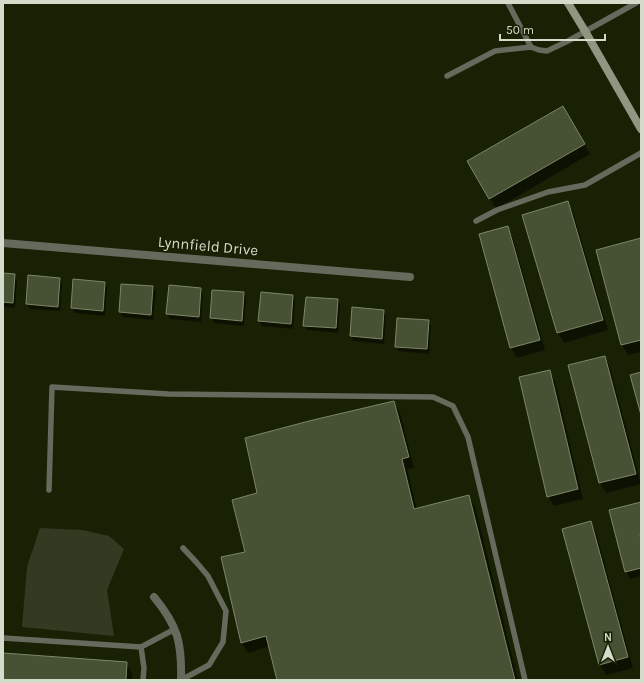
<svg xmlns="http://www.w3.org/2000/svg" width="644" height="683" font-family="Karla,sans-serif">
<rect width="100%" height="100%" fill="#192105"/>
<path fill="#323b21" d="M 40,528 L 82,530 L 109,536 L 124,549 L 107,590 L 114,636 L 22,627 L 27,567 Z"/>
<g fill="#0007">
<path d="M 563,107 L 590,154 L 496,209 L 469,161 Z"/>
<path d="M 567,202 L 573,212 L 608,330 L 564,343 L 558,333 L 523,216 Z"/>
<path d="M 508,227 L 513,238 L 545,350 L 517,358 L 511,348 L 480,235 Z"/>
<path d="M 641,239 L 641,352 L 628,355 L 622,345 L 597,251 Z"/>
<path d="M 3,274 L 14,275 L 17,280 L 15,308 L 3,307 Z"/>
<path d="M 29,277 L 60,279 L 62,284 L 60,311 L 30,309 L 27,304 Z"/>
<path d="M 74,281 L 105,283 L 107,288 L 105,316 L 75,313 L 72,308 Z"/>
<path d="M 153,287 L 156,292 L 153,320 L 123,317 L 120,312 Z"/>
<path d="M 170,287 L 200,289 L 203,294 L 201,322 L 170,319 L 167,314 Z"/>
<path d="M 213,291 L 244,293 L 246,298 L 244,326 L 214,323 L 211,318 Z"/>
<path d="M 262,294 L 292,296 L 295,301 L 293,329 L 262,326 L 259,321 Z"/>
<path d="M 338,300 L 340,305 L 338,333 L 307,330 L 304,326 Z"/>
<path d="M 353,308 L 384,311 L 386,316 L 384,344 L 353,341 L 351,336 Z"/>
<path d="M 429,321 L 431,326 L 429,354 L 398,351 L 396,346 Z"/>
<path d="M 605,357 L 610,367 L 641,484 L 606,493 L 600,483 L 570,366 Z"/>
<path d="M 549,371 L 555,381 L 583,499 L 554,506 L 548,496 Z"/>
<path d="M 394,402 L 400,413 L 414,468 L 407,469 L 417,510 L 469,496 L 475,506 L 518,680 L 278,680 L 270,646 L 248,653 L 242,643 L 223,558 L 246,552 L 258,494 Z"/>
<path d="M 641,503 L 641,576 L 630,579 L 626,571 Z"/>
<path d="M 590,522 L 596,532 L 633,668 L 606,675 L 600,665 Z"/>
<path d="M 3,654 L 126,663 L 132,673 L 132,680 L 3,680 Z"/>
</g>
<g fill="#475134" stroke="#7c8768">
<path d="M 563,106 L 585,144 L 489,199 L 467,161 Z"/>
<path d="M 568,201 L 603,320 L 557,333 L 522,215 Z"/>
<path d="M 508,226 L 540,340 L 510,348 L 479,234 Z"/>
<path d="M 641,238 L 641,340 L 621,345 L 596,250 Z"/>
<path d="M 3,273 L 15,274 L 13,303 L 3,302 Z"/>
<path d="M 28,275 L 60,278 L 58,307 L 26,304 Z"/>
<path d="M 73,279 L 105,282 L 103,311 L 71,308 Z"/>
<path d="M 121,284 L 153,286 L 151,315 L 119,312 Z"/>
<path d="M 169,285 L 201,288 L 199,317 L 166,314 Z"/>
<path d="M 212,290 L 244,292 L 242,321 L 210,318 Z"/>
<path d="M 261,292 L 293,295 L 291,324 L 258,321 Z"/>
<path d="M 306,297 L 338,299 L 336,328 L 303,326 Z"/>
<path d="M 352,307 L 384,310 L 382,339 L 350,336 Z"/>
<path d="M 397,318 L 429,320 L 427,349 L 395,347 Z"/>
<path d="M 605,356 L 636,474 L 599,483 L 568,365 Z"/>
<path d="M 550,370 L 578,489 L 547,497 L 519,377 Z"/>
<path d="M 641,372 L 641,415 L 630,375 Z"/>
<path d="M 394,401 L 409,457 L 402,459 L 414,509 L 469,495 L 515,680 L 277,680 L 266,636 L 241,643 L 221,557 L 245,552 L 232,500 L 257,493 L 245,438 L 313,420 Z"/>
<path d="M 641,502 L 641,534 L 640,534 L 641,540 L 641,568 L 625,572 L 609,510 Z"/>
<path d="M 591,521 L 628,657 L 599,665 L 562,529 Z"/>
<path d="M 3,653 L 127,662 L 126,680 L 3,680 Z"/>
</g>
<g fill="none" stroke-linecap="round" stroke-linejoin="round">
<g stroke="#656a5d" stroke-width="5.5">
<path d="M 508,3 L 531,47"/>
<path d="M 447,76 L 495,51 L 531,47 L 539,50 L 547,51 L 568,41 L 636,3"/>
<path d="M 476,221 L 497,210 L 548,192 L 585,185 L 641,153"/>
<path d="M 49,490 L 52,387 L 168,394 L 433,397 L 453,406 L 468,437 L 525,680"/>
<path d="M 3,638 L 141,647 L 144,668 L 143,680"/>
<path d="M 141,647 L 175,629"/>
<path d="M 181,680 L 209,665 L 223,642 L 226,611 L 208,576 L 197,563 L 183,548"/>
</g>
<g stroke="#656a5d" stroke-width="8">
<path d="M 3,243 L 410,277"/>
<path d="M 154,597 C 178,626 182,643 181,680"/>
</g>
<path stroke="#8f9681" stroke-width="8" d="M 568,3 L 585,31 L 641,129"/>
</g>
<g text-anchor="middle" stroke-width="3" stroke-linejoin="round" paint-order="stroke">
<g font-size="15" fill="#d5dbca" stroke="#192105">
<text transform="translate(208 246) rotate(5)" y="5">Lynnfield Drive</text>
</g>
</g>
<rect width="644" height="683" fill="none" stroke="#d5dbca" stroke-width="8"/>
<g transform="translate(608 647)" stroke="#192105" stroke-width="3" paint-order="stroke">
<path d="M0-3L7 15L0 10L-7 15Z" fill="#d5dbca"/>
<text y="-6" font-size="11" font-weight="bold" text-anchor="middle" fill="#d5dbca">N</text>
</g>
<path d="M500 34v6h105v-6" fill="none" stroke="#d5dbca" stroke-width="2"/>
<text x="506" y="34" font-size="12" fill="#d5dbca" stroke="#192105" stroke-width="3" paint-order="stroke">50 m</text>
</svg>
